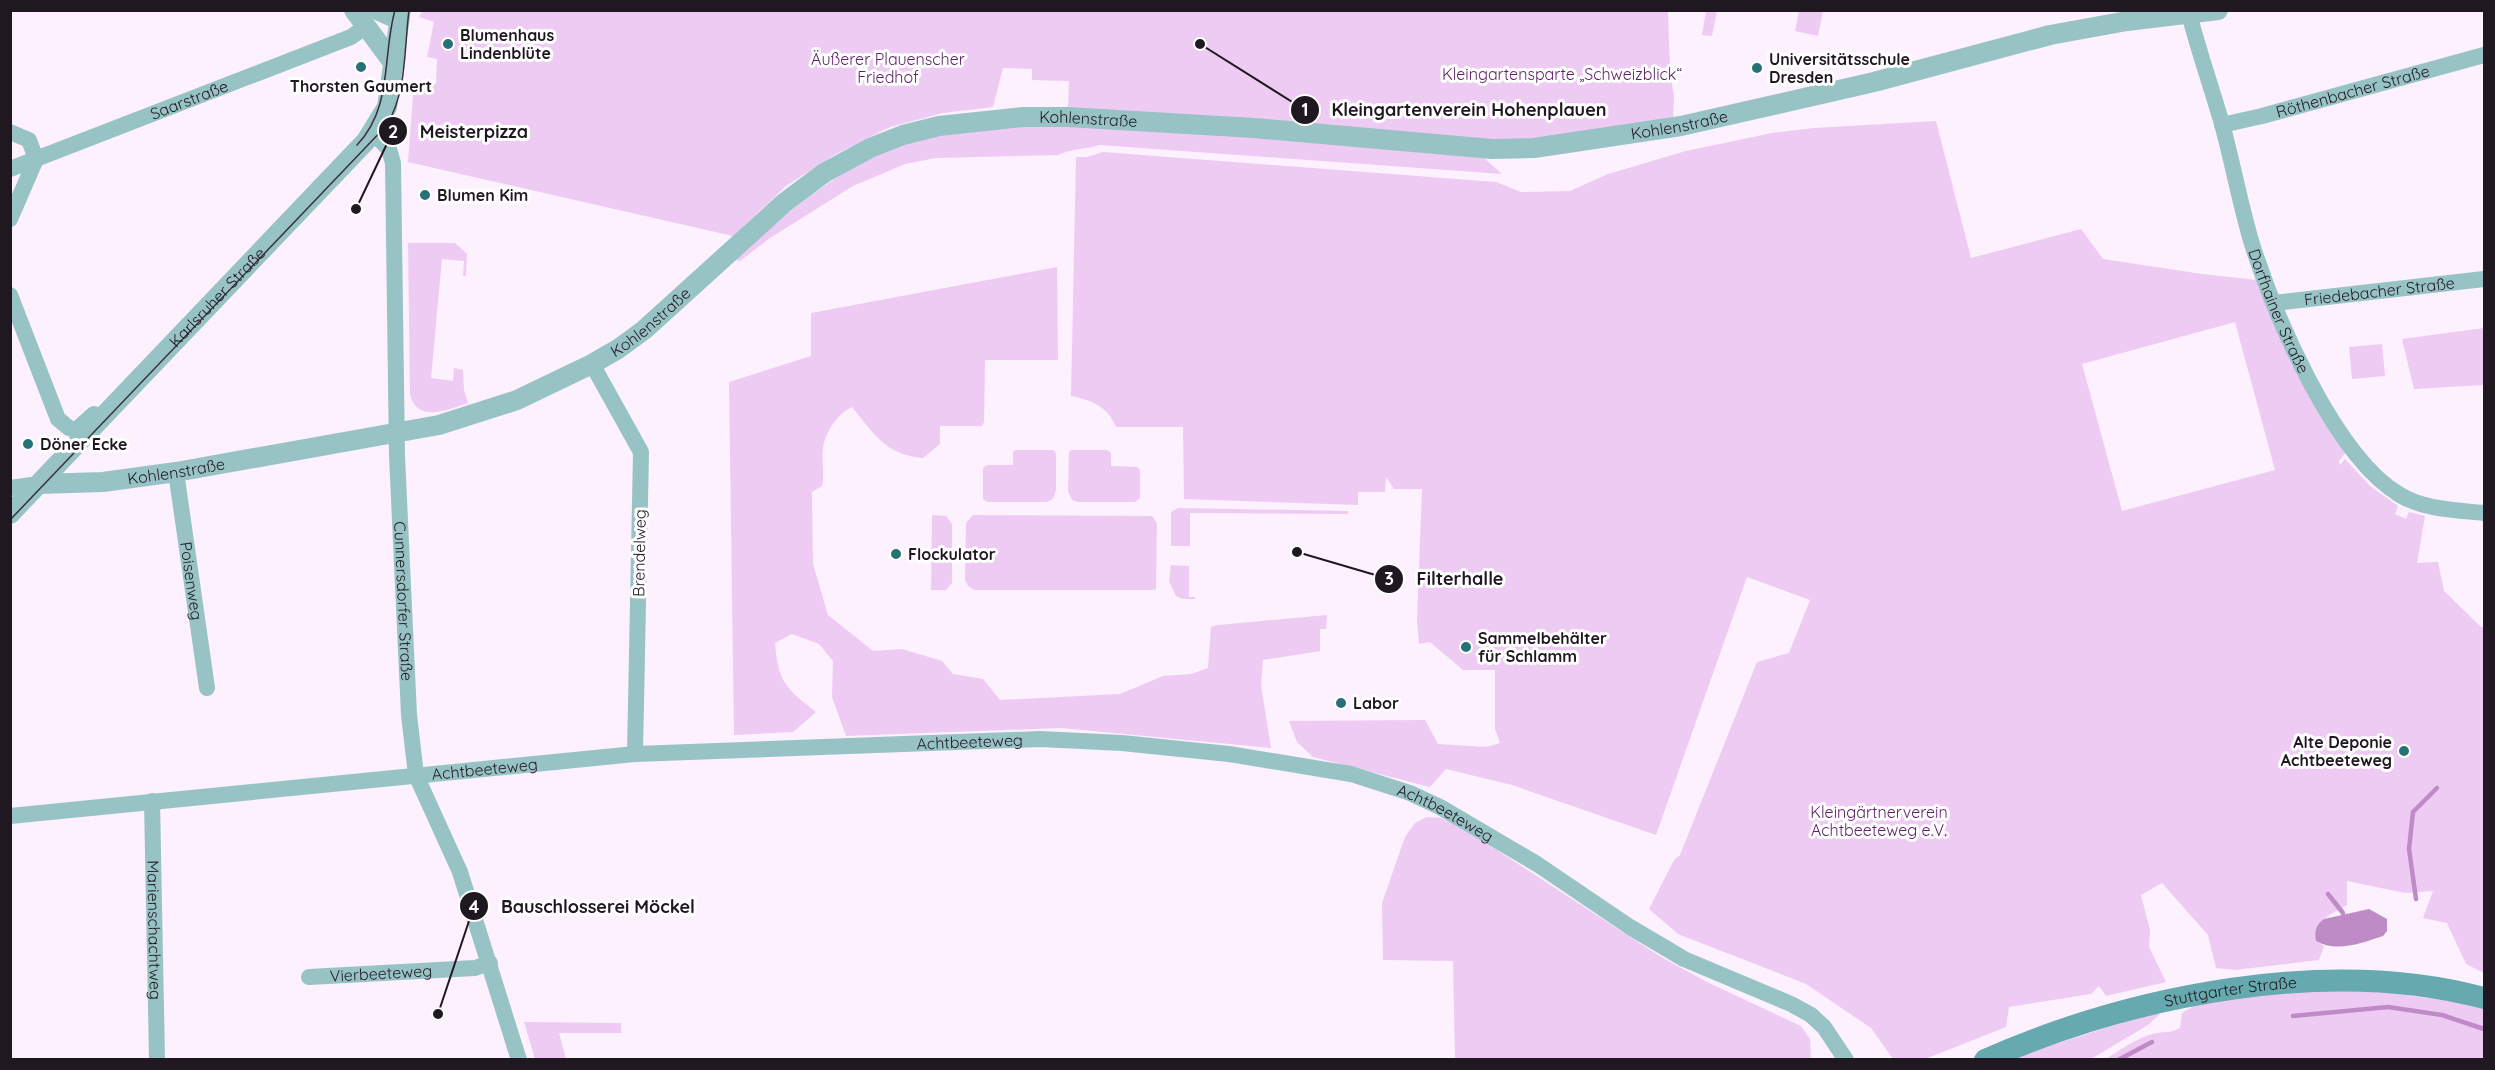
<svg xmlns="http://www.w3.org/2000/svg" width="2495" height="1070" font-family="Quicksand,sans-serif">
<rect width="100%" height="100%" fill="#fdf0ff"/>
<g fill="#eecbf3" fill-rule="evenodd">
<path d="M 422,11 L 1668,11 L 1670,71 L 1674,97 L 1673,119 L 1574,137 L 1496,141 L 1068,110 L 1069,81 L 1032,80 L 1032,69 L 1003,68 L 993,107 L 943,113 L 890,127 L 836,154 L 786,186 L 733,236 L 408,162 L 414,83 L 436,84 L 437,59 L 427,57 L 434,22 L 419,17 Z"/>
<path d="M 1706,11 L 1717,11 L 1712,36 L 1702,35 Z"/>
<path d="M 1799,11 L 1823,11 L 1818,36 L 1795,31 Z"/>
<path d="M 1936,121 L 1971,258 L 2081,229 L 2103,259 L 2202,274 L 2266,281 L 2350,447 L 2339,461 L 2340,465 L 2345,459 L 2370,486 L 2398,506 L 2395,514 L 2406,519 L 2409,512 L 2425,516 L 2417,563 L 2438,562 L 2444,591 L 2481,627 L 2484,627 L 2484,973 L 2466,964 L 2447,923 L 2423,918 L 2433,891 L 2405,893 L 2347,881 L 2347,905 C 2332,914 2313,920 2316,941 L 2324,946 L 2319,960 L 2235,970 L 2216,968 L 2208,935 L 2162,883 L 2141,895 L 2150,930 L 2149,947 L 2166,982 L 2106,996 L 2099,986 L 2091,994 L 2009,1007 L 2006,1027 L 1925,1059 L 1893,1059 L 1871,1028 L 1806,984 L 1678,934 L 1649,909 L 1674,860 L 1680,855 L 1757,662 L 1789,653 L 1810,600 L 1747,577 L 1656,835 L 1512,785 L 1446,769 L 1430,787 L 1313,757 L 1297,742 L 1289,721 L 1425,720 L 1438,744 L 1486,747 L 1500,743 L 1495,729 L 1495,670 L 1463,670 L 1430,642 L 1419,644 L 1417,620 L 1422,489 L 1394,489 L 1386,477 L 1385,492 L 1358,492 L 1358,505 L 1184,499 L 1183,427 L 1116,427 C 1108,407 1092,400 1071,396 L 1076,157 L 1087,157 L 1103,152 L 1496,182 L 1521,192 L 1570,191 L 1608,174 L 1686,151 L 1772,133 L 1814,128 ZM 2235,322 L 2275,470 L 2122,511 L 2082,364 Z"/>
<path d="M 1037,125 L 1253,137 L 1484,158 L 1502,174 L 1100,145 C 1086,149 1071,149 1058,155 L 936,158 L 905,164 L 853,186 L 770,238 L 740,261 L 735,260 C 795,205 858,150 941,135 C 973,130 1005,128 1037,125 Z"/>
<path d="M 408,243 L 455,243 L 467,254 L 466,276 L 463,276 L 464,261 L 442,259 L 431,378 L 453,381 L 454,368 L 463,370 L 464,390 L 468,403 C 447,410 418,423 410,395 Z"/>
<path d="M 1057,267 L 1058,360 L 985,360 L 984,422 L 982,426 L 940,426 L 940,444 L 923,458 C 886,455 874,434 852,407 C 838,414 826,430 823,448 C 821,460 825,473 822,486 L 812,492 L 813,564 L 828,615 L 873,651 L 902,649 L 942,661 L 953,674 L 983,679 L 1000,700 L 1120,694 L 1163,676 L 1191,674 L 1208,668 L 1211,627 L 1218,625 L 1327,615 L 1326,629 L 1320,629 L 1320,651 L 1263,660 L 1261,685 L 1271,748 L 1061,728 L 846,736 L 832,697 L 833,661 L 819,644 L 792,634 L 775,643 C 778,683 786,688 816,712 L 793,732 L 734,735 L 729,382 L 811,356 L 811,313 Z"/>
<path d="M 2484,328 L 2484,385 L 2414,389 L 2402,339 Z"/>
<path d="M 2382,344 L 2385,376 L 2352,379 L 2349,347 Z"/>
<path d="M 1016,450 L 1053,450 L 1056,453 L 1056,490 L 1053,499 L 1047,502 L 987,502 L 983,499 L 983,468 L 987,465 L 1013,465 L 1013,452 Z"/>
<path d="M 1072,450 L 1107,450 L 1111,453 L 1111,466 L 1137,467 L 1140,470 L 1140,498 L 1135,502 L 1078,502 L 1072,500 L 1068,491 L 1069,452 Z"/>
<path d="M 1178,508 L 1348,511 L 1348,514 L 1190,513 L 1190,546 L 1171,546 L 1171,512 Z"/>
<path d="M 932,515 L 946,516 L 952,524 L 952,583 L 946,590 L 931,590 Z"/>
<path d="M 973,515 L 1152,516 L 1157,523 L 1156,589 L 1153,590 L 974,590 L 968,586 L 965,580 L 966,523 Z"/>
<path d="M 1171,565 L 1189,566 L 1189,597 L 1195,597 L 1195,599 L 1182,599 L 1176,596 L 1169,581 Z"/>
<path d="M 1427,817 L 1441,818 L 1463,828 L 1661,957 L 1707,982 L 1801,1026 L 1810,1039 L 1811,1059 L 1455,1059 L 1453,961 L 1383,960 L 1382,903 L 1405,837 L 1415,823 Z"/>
<path d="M 2358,989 L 2484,1005 L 2484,1059 L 2104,1060 C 2120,1050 2135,1039 2152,1034 C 2162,1031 2170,1034 2180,1028 L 2182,1013 L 2199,1003 L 2261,993 Z"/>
<path d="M 2159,1011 L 2159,1015 L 2148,1025 L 2091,1059 L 2004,1060 Z"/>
<path d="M 524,1022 L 621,1023 L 621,1033 L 559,1033 L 566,1059 L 535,1059 Z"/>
</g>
<path fill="#bf8bc6" d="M 2369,909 L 2387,919 L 2387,931 L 2383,936 C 2362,943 2336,953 2316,941 C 2314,931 2316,925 2324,919 Z"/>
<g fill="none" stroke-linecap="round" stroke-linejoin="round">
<g stroke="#bf8bc6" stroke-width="4.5">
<path d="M 2328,894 L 2343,913"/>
<path d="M 2416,899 L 2409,849 L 2413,812 L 2437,788"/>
<path d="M 2293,1016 L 2388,1007 L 2442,1015 L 2484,1029"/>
<path d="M 2118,1060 L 2152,1042"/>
</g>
<g stroke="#98c3c5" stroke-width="16">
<path id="s1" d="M 2188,10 C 2198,49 2211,86 2222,124 C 2233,164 2240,204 2252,244 C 2275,316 2334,456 2400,495 C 2425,510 2456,510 2484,513"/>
<path id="s2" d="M 2222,125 L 2262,116 L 2484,55"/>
<path d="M 10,132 L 29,140 L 36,159 L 10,219"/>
<path id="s3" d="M 372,132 L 389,149 L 393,163 L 397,456 L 409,715 L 416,775 L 460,872 L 519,1060"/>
<path id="s4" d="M 10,169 L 351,37 L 365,27"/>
<path d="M 10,295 L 58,419 L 69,428 L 76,430 L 94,414"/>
<path id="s5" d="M 2274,303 L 2484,279"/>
<path d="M 592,364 L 641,452 L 635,754"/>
<path id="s6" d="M 176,472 L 207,688"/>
<path d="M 10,488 L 39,484"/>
<path id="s7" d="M 152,801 L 157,1060"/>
<path id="s8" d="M 10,816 L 635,754 L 1040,739 L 1122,743 L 1229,754 L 1351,774 L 1410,793 L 1440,807 L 1537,864 L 1630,927 L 1684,959 L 1791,1004 L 1811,1015 L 1824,1027 L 1846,1060"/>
<path id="s9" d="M 309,977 L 475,968 L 490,963"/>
</g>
<g stroke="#98c3c5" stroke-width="20">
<path d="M 354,10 L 394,64"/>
<path d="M 377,10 L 399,20"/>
<path id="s10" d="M 39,484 L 103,482 L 176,472 L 439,425 L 517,400 L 592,364 L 618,349 L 644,330 L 784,203 L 824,173 L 870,148 L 903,135 L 939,126 L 1023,117 L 1067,117 L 1254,128 L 1492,149 L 1534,148 L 1681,126 L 1874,82 L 2050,35 L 2127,21 L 2218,10"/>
<path id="s11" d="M 10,514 L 366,141 L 387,107 L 401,10"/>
</g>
<path stroke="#66a9ae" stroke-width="22" id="s12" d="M 1985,1060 C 2132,995 2328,956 2484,998"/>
<g stroke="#39313b" stroke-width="1.5">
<path d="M 357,145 C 393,107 382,57 395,10"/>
<path d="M 10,520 L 387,125 C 407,91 404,49 409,10"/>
</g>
</g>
<g fill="#277276" stroke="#fff" stroke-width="2">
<circle cx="448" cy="44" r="6"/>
<circle cx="361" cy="67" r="6"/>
<circle cx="1757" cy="68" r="6"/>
<circle cx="425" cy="195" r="6"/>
<circle cx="28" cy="444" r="6"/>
<circle cx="896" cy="554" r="6"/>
<circle cx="1466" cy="647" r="6"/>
<circle cx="1341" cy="703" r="6"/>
<circle cx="2404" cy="751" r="6"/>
</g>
<g text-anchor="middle" stroke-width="6" stroke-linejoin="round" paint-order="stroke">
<g font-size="16" font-weight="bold" fill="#201821" stroke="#fff" text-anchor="start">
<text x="460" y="41">Blumenhaus<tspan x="460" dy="18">Lindenblüte</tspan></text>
<text x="1769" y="65">Universitätsschule<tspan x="1769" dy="18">Dresden</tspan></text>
<text x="361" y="92" text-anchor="middle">Thorsten Gaumert</text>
<text x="437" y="201">Blumen Kim</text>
<text x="40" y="450">Döner Ecke</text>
<text x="908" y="560">Flockulator</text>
<text x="1478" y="644">Sammelbehälter<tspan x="1478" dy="18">für Schlamm</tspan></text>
<text x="1353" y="709">Labor</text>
<text x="2392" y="748" text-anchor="end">Alte Deponie<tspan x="2392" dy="18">Achtbeeteweg</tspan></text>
</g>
<g font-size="16" fill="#5d1f66" stroke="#fff">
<text x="888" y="65">Äußerer Plauenscher<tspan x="888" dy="18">Friedhof</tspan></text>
<text x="1562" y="80">Kleingartensparte „Schweizblick“</text>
<text x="1879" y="818">Kleingärtnerverein<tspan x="1879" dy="18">Achtbeeteweg e.V.</tspan></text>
</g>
<g font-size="16" fill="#201821" stroke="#fff">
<text dy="6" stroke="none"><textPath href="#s2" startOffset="135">Röthenbacher Straße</textPath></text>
<text dy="6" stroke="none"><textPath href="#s4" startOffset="192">Saarstraße</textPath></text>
<text dy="6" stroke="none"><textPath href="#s10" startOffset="1146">Kohlenstraße</textPath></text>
<text dy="6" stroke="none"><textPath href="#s10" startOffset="1740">Kohlenstraße</textPath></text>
<text dy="6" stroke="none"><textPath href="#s5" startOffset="106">Friedebacher Straße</textPath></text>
<text dy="6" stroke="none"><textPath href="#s11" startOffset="300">Karlsruher Straße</textPath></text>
<text dy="6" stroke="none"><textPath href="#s1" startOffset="315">Dorfhainer Straße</textPath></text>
<text dy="6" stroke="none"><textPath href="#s10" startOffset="642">Kohlenstraße</textPath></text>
<text dy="6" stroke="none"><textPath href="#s10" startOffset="138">Kohlenstraße</textPath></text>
<text transform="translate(639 553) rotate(-89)" y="6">Brendelweg</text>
<text dy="6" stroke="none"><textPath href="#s6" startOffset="110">Poisenweg</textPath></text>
<text dy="6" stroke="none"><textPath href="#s3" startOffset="477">Cunnersdorfer Straße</textPath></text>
<text dy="6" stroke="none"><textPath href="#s8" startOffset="963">Achtbeeteweg</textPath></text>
<text dy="6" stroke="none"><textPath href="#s8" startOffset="477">Achtbeeteweg</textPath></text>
<text dy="6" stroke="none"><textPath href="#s8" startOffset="1449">Achtbeeteweg</textPath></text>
<text dy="6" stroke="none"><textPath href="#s7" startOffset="129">Marienschachtweg</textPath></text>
<text dy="6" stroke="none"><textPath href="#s9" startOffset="72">Vierbeeteweg</textPath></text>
<text dy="6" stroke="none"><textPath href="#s12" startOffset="256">Stuttgarter Straße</textPath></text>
</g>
</g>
<path fill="none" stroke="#201821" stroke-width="2" d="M1200 44L1305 110M356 209L393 131M1297 552L1389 579M438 1014L474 906"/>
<g fill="#201821" stroke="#fff" stroke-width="2">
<circle cx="1200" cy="44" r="6"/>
<circle cx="356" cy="209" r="6"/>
<circle cx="1297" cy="552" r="6"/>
<circle cx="438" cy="1014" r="6"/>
<circle cx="1305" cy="110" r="15"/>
<circle cx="393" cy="131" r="15"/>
<circle cx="1389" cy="579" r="15"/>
<circle cx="474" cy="906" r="15"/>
</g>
<g font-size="18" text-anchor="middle" font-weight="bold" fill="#fff">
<text x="1305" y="116">1</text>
<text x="393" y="138">2</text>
<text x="1389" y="585">3</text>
<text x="474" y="913">4</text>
</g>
<g font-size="18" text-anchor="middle" font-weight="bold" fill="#201821" stroke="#fff" stroke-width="6" stroke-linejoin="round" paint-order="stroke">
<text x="1469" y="116">Kleingartenverein Hohenplauen</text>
<text x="474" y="138">Meisterpizza</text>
<text x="1460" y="585">Filterhalle</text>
<text x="598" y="913">Bauschlosserei Möckel</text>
</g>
<rect width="2495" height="1070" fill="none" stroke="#201821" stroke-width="24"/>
</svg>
